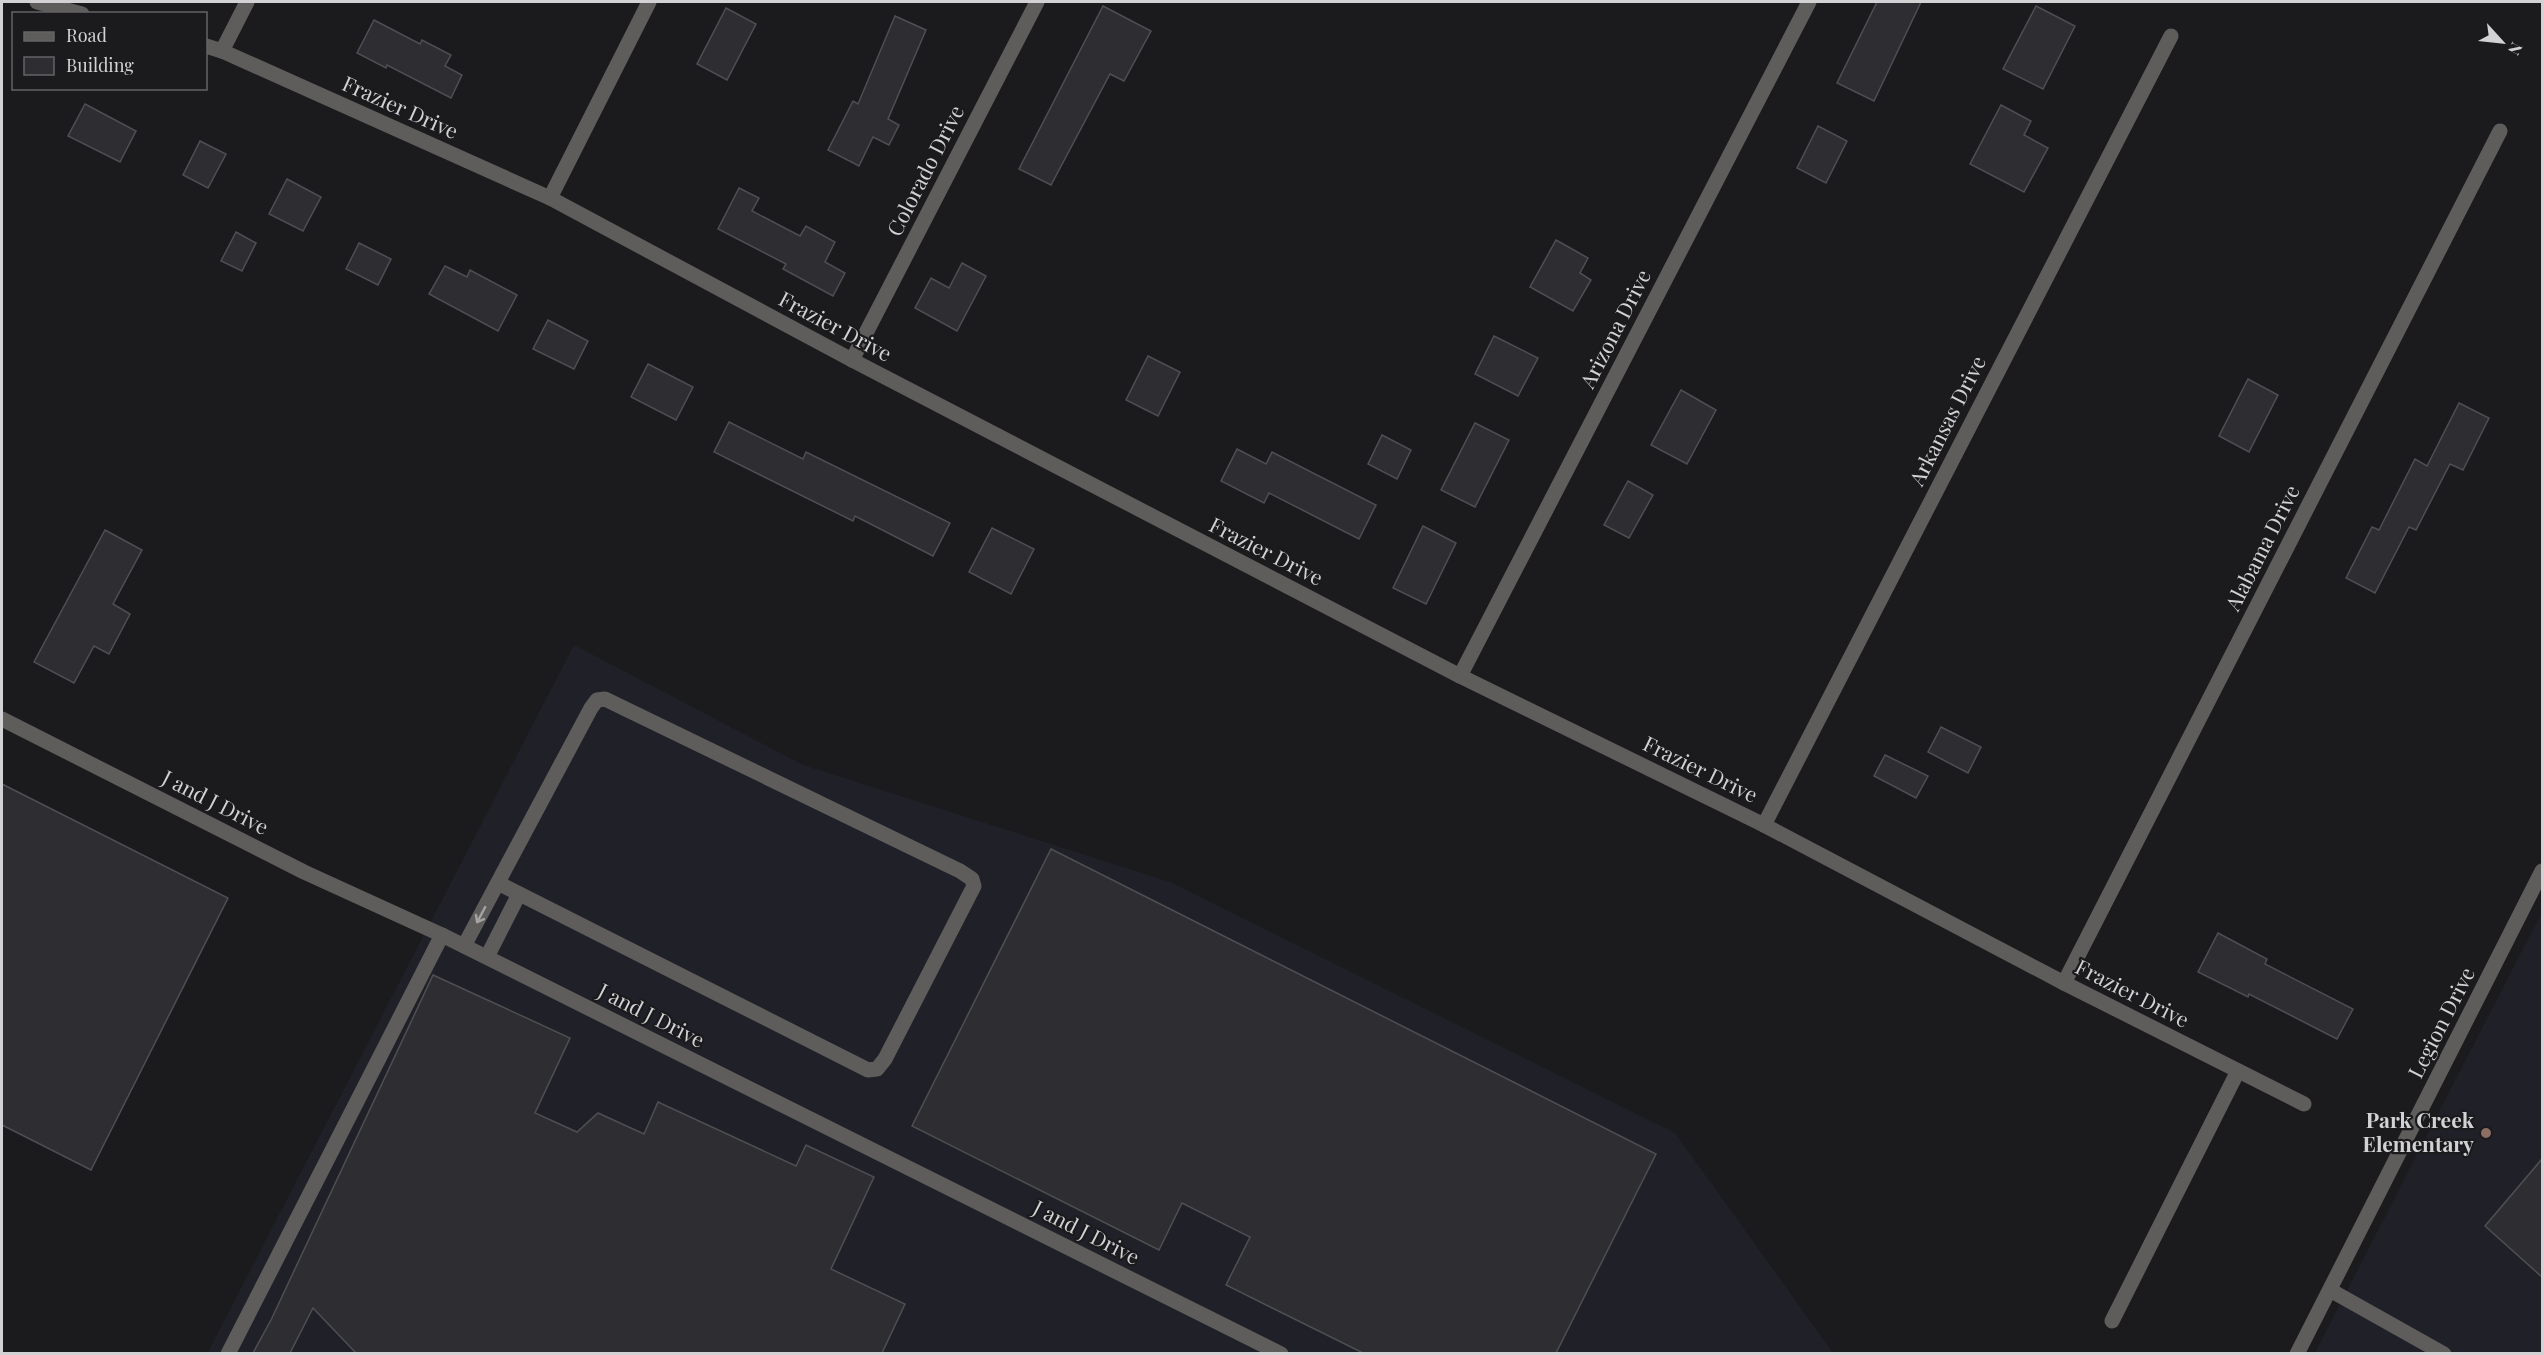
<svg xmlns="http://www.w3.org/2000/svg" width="2544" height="1355" font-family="'Playfair Display',serif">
<rect width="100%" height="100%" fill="#1b1b1e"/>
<g fill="#202029">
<path d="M 574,645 L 803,765 L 1170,882 L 1675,1133 L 1833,1353 L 207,1354 Z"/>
<path d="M 2542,912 L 2542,1353 L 2315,1353 Z"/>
</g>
<g fill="#2e2e32" stroke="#4f4e53" stroke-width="1.5">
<path d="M 1877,2 L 1921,2 L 1874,101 L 1837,83 Z"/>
<path d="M 1103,6 L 1151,31 L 1124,81 L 1110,74 L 1051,185 L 1019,169 Z"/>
<path d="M 2036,6 L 2075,26 L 2043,89 L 2003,69 Z"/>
<path d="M 726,8 L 756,24 L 727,80 L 697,64 Z"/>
<path d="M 895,16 L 926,30 L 888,119 L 899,125 L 889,145 L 873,137 L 859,166 L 828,150 L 853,101 L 858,104 Z"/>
<path d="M 374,20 L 420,44 L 422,40 L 451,55 L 445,66 L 462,75 L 451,98 L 387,65 L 386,68 L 357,53 Z"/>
<path d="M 85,104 L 136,131 L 120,162 L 68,136 Z"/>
<path d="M 2001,105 L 2031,121 L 2024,135 L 2048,148 L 2024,192 L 1970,164 Z"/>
<path d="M 1818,126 L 1847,141 L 1826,183 L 1797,168 Z"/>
<path d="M 200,141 L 226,154 L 208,188 L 183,175 Z"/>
<path d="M 287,179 L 321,197 L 303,231 L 269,214 Z"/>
<path d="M 739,188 L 759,198 L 752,211 L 800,236 L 806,226 L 835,242 L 825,262 L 845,273 L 833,296 L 783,269 L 786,264 L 718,229 Z"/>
<path d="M 236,232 L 256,243 L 242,271 L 221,261 Z"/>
<path d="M 1556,240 L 1588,258 L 1580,273 L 1591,280 L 1573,311 L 1530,287 Z"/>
<path d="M 359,243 L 391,259 L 378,285 L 346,269 Z"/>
<path d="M 962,263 L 986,276 L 957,331 L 915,308 L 931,278 L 949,288 Z"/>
<path d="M 445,266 L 467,277 L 470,270 L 517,295 L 498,331 L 429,294 Z"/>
<path d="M 548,320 L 588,341 L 574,369 L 533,349 Z"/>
<path d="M 1494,336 L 1538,358 L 1518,396 L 1475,374 Z"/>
<path d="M 1148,356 L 1180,372 L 1158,416 L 1126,400 Z"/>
<path d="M 648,364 L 693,387 L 676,420 L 631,397 Z"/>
<path d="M 2248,379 L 2278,395 L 2249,452 L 2219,436 Z"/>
<path d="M 1681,390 L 1716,410 L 1687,464 L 1651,445 Z"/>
<path d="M 2459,403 L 2489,418 L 2463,470 L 2450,464 L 2416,530 L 2409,527 L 2375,593 L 2346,578 L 2372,527 L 2379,530 L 2415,459 L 2427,466 Z"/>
<path d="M 729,422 L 803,459 L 806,452 L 950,523 L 933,556 L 855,516 L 853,521 L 714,452 Z"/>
<path d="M 1475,423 L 1509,440 L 1475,507 L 1441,490 Z"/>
<path d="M 1382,435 L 1411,450 L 1397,479 L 1368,464 Z"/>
<path d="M 1237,449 L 1266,464 L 1272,452 L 1376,505 L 1359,539 L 1269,493 L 1264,503 L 1221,481 Z"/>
<path d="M 1628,481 L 1653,495 L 1629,538 L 1604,525 Z"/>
<path d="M 1423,526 L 1456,543 L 1426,604 L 1393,588 Z"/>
<path d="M 992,528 L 1034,549 L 1011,594 L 969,572 Z"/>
<path d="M 105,530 L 142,550 L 113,604 L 130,614 L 109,654 L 94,646 L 74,683 L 34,662 Z"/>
<path d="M 1941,727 L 1981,747 L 1968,773 L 1928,752 Z"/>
<path d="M 1885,755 L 1928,776 L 1916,798 L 1874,776 Z"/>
<path d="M 2,784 L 228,898 L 91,1170 L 2,1125 Z"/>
<path d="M 1051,849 L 1656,1154 L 1556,1353 L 1363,1353 L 1226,1285 L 1250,1237 L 1182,1203 L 1159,1250 L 912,1126 Z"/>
<path d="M 2218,933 L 2267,959 L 2265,964 L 2353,1009 L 2337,1039 L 2249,994 L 2248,997 L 2198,972 Z"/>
<path d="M 433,975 L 570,1038 L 535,1113 L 577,1132 L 598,1113 L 644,1134 L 658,1102 L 796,1166 L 806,1145 L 874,1177 L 831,1269 L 905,1304 L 882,1353 L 356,1353 L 313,1308 L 290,1353 L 253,1353 L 271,1320 Z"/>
<path d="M 2542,1159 L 2542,1277 L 2485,1226 Z"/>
</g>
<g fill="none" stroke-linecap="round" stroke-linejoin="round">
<g stroke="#5e5d5b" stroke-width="15">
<path d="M 37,2 L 82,14"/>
<path d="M 206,46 L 222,51 L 550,198 L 852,360 L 1460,676 L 1764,825 L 2064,983 L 2304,1104"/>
<path d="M 222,51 L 247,2"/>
<path d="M 550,198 L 649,2"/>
<path d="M 852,360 L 1037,2"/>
<path d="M 1460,676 L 1809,2"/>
<path d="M 2,719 L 304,872 L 442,935 L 1281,1354"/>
<path d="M 1764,825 L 2171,36"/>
<path d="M 464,946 L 591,708 L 597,700 L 605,699 L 960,871 L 972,879 L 974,886 L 885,1059 L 877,1069 L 868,1070 L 498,883"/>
<path d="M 487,957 L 519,894"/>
<path d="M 2064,983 L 2500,131"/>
<path d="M 2330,1290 L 2444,1354"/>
<path d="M 2112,1321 L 2238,1071"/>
<path d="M 228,1354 L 442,935"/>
<path d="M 2297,1354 L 2542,871"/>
</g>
</g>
<defs><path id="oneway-shaft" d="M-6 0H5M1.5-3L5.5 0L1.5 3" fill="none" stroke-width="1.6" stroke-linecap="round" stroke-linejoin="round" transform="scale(1.5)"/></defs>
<use stroke="#a4a3a4" href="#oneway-shaft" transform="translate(481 915) rotate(118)"/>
<circle fill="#8d6e63" stroke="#1b1b1e" stroke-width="2" cx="2486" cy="1133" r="6"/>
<g text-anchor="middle" stroke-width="4.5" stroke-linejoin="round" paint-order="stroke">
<g font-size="21" fill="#d2d2d4" stroke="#1b1b1e">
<text transform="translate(400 108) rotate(24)" y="7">Frazier Drive</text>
<text transform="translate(926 171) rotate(-63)" y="7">Colorado Drive</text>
<text transform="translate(835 327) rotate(28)" y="7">Frazier Drive</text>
<text transform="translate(1616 329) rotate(-63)" y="7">Arizona Drive</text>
<text transform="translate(1948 421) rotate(-63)" y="7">Arkansas Drive</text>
<text transform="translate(2263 548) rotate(-63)" y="7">Alabama Drive</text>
<text transform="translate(1266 552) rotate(27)" y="7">Frazier Drive</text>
<text transform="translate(1700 770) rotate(26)" y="7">Frazier Drive</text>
<text transform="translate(215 803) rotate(27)" y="7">J and J Drive</text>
<text transform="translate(2132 994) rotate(27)" y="7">Frazier Drive</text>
<text transform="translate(651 1016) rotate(27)" y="7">J and J Drive</text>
<text transform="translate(2442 1023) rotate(-63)" y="7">Legion Drive</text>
<text transform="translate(1086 1233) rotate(27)" y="7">J and J Drive</text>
</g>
<g font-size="21" font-weight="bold" fill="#d2d2d4" stroke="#1b1b1e" text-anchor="end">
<text x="2474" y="1128">Park Creek<tspan x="2474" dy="24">Elementary</tspan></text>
</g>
</g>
<rect width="2544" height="1355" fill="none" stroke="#d2d2d4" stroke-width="6"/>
<rect x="12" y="12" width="195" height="78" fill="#1b1b1e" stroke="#646467" stroke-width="1.5"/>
<rect x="24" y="32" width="30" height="9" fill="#5e5d5b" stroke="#646467" stroke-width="1.5"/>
<text x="66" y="42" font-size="18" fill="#d2d2d4">Road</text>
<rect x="24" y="57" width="30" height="18" fill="#2e2e32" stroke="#646467" stroke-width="1.5"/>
<text x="66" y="72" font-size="18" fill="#d2d2d4">Building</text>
<g transform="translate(2502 42) rotate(117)" stroke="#1b1b1e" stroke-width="4.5" paint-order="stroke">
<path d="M0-4.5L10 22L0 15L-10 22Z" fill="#d2d2d4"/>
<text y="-9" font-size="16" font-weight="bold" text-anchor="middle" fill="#d2d2d4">N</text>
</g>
</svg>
